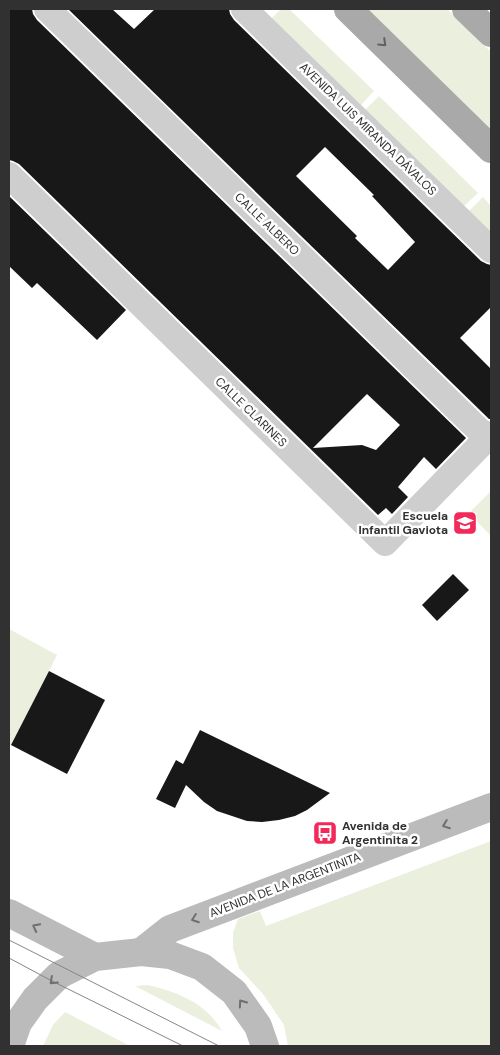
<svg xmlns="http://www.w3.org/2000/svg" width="500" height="1055" font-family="'DM Sans',sans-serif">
<rect width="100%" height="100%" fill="#fff"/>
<g fill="#eaefde">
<path d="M 281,9 L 289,9 L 374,91 L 361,105 L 271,19 Z"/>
<path d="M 366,9 L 447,9 L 491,52 L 491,131 Z"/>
<path d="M 379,96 L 478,193 L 464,206 L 365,110 Z"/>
<path d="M 483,197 L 491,206 L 491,232 L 469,211 Z"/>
<path d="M 491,491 L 491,536 L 469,513 Z"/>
<path d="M 9,629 L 57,655 L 11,745 L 9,746 Z"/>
<path d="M 491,841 L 491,1046 L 288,1046 L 284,1025 L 263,994 L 239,968 L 233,948 L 233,933 L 238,919 L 260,911 L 266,926 Z"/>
<path d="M 147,985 C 178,992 206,1003 222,1031 L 135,986 Z"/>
<path d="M 65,1012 L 130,1046 L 43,1046 L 53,1025 Z"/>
</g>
<g fill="#181818" fill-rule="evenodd">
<path d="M 9,9 L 32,9 L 33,14 L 37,20 L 466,438 L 436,469 L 424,457 L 398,487 L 408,497 L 392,514 L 386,508 L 378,515 L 19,164 L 13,161 L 9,160 ZM 367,394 L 400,425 L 376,450 L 362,445 L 313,448 Z"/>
<path d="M 68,9 L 112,9 L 134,29 L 155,9 L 229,9 L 230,14 L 234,20 L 481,261 L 487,264 L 491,265 L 491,307 L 460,338 L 491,369 L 491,419 L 489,419 ZM 325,147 L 374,195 L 372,196 L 415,242 L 388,270 L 355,238 L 357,236 L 296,176 Z"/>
<path d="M 9,196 L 126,310 L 97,340 L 37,283 L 32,288 L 9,266 Z"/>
<path d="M 453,574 L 469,590 L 437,621 L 422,605 Z"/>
<path d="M 49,671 L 105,700 L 67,774 L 11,745 Z"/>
<path d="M 200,730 L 330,793 L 307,810 L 295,816 L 279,820 L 262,822 L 247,821 L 217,811 L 204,802 L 186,785 L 175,808 L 156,799 L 176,760 L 183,764 Z"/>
</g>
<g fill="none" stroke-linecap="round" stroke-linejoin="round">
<g stroke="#cecece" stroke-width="26">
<path d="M 47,9 L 487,438"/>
<path d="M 244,9 L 491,250"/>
<path d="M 9,175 L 385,543 L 491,434"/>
</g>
<g stroke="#bbb" stroke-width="28">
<path d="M 9,913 L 95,957"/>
<path d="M 141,952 L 170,929 L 491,807"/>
<path d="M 10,1046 L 18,1023 L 35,999 L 59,975 L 95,957 L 141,952 L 170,955 L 202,967 L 234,992 L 258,1026 L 265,1046"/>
</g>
<g stroke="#a9a9a9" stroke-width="28">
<path d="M 348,9 L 491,149"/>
<path d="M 466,9 L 491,33"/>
</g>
<g stroke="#868686" stroke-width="1">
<path d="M 9,940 L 219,1046"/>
<path d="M 9,958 L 52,981 L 183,1046"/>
</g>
</g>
<defs><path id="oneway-chevron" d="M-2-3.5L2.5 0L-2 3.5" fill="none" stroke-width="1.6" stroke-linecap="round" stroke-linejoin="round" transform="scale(1.25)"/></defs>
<use stroke="#616161" href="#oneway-chevron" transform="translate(383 43) rotate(44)"/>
<g stroke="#6f6f6f">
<use href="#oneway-chevron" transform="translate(446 825) rotate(159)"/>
<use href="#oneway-chevron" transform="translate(195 919) rotate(160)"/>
<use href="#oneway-chevron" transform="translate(36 927) rotate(-153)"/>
<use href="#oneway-chevron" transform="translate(53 981) rotate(137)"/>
<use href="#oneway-chevron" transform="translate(242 1003) rotate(-125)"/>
</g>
<defs>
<symbol id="school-square" viewBox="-11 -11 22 22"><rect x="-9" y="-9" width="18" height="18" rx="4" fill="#f22959" stroke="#fff"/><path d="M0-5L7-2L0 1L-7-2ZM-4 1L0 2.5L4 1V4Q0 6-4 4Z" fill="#fff"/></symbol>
<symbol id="bus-square" viewBox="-11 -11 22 22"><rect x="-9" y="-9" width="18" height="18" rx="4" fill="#f22959" stroke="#fff"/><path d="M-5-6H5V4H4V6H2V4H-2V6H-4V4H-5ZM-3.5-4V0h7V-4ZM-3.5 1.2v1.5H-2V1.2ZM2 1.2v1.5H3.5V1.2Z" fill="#fff"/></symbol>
</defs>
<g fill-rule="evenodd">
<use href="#school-square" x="451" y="509" width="28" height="28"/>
<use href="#bus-square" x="311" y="819" width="28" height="28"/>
</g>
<g text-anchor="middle" stroke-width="5" stroke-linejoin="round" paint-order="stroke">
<g font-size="12" fill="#313131" stroke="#fff">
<text transform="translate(368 129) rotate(44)" y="4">AVENIDA LUIS MIRANDA DÁVALOS</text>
<text transform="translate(267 224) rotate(44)" y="4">CALLE ALBERO</text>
<text transform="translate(251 412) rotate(44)" y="4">CALLE CLARINES</text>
<text transform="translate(285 885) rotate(-21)" y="4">AVENIDA DE LA ARGENTINITA</text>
</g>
<g font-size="12" font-weight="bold" fill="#313131" stroke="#fff" text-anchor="end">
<text x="448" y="520">Escuela<tspan x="448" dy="14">Infantil Gaviota</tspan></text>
<text x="342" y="830" text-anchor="start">Avenida de<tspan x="342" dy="14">Argentinita 2</tspan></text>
</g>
</g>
<rect width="500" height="1055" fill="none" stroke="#313131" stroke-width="20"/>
</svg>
